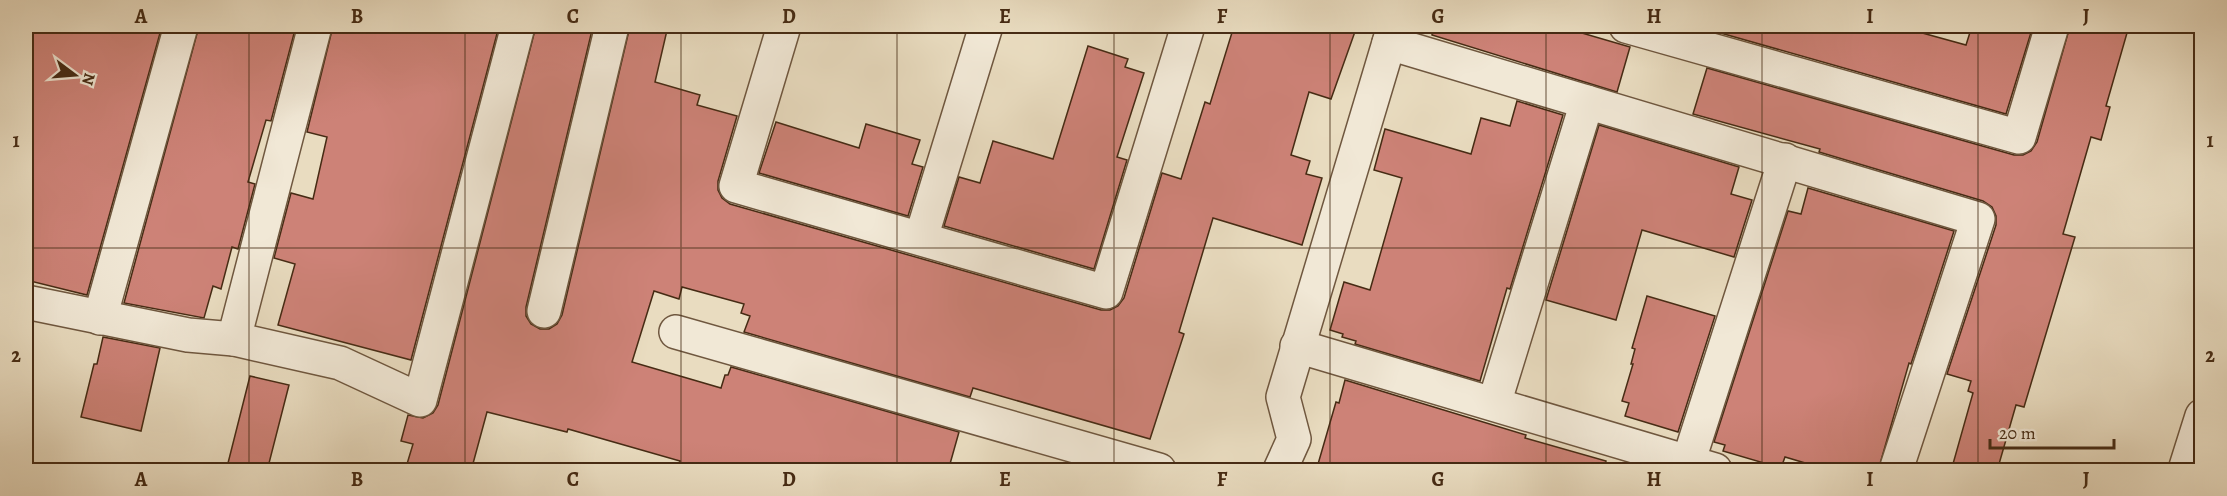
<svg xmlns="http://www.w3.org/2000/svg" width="2227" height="496" font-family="Alegreya,serif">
<rect width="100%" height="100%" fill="#e9dcc0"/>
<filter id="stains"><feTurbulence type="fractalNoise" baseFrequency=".00333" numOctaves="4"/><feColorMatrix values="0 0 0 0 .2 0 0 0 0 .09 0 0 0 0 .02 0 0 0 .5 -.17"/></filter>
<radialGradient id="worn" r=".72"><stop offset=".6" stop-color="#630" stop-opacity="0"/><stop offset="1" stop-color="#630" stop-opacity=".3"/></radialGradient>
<g fill="#cd8277" stroke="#462b14" stroke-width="1.5">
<path d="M 31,26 L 162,26 L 87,295 L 26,280 L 26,45 Z"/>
<path d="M 199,26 L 296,26 L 271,121 L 266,120 L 248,182 L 255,184 L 238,249 L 232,247 L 221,289 L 213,286 L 204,318 L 124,303 Z"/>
<path d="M 333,26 L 499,26 L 411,360 L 278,325 L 295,264 L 274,258 L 291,193 L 313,199 L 327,137 L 307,132 Z"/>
<path d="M 536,26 L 593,26 L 526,307 L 526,316 L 531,324 L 540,329 L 549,329 L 557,324 L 562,315 L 630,26 L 668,26 L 655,82 L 700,95 L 697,105 L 737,116 L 718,181 L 718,190 L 722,198 L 730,204 L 1101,310 L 1110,310 L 1118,306 L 1124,298 L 1162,173 L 1181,179 L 1205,102 L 1210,104 L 1234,26 L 1357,26 L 1331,99 L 1309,92 L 1291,155 L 1310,161 L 1306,174 L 1322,178 L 1302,245 L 1213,218 L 1179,332 L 1184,334 L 1150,439 L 973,388 L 970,397 L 744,332 L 750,316 L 741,313 L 744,304 L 682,287 L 679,299 L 654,291 L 632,362 L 721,388 L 725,375 L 728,375 L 731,367 L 959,432 L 948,471 L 677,471 L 680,461 L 568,429 L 567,432 L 487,412 L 471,471 L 433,471 L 407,464 L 413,444 L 401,441 L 408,415 L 423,418 L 433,413 L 438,405 Z"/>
<path d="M 1433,26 L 1558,26 L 1630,47 L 1617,92 L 1432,35 Z"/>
<path d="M 1719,26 L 1897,26 L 1966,45 L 1972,26 L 2033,26 L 2006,114 L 1717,32 Z"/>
<path d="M 2070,26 L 2129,26 L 2106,106 L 2110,107 L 2101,140 L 2091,137 L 2063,234 L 2075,237 L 2024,407 L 2016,405 L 1997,471 L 1951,471 L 1973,393 L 1968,391 L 1971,381 L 1947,374 L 1996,225 L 1996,216 L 1992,207 L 1983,201 L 1819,152 L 1820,149 L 1693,114 L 1707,68 L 2014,155 L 2023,155 L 2031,151 L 2037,142 Z"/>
<path d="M 1088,46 L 1128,59 L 1125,67 L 1144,73 L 1117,157 L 1127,160 L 1094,269 L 944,226 L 959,177 L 980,183 L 993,141 L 1053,159 Z"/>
<path d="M 1517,101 L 1563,115 L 1510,289 L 1507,288 L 1480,381 L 1355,344 L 1356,341 L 1342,337 L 1343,334 L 1330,330 L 1344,282 L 1370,290 L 1402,178 L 1374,170 L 1385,129 L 1471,154 L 1481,118 L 1510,126 Z"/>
<path d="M 776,122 L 859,148 L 866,124 L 920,140 L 912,164 L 923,167 L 908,216 L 759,173 Z"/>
<path d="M 1599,125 L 1739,167 L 1731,194 L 1752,200 L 1734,257 L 1642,230 L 1616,320 L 1546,300 Z"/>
<path d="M 1808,188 L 1954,231 L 1911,364 L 1909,363 L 1878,471 L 1832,471 L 1785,457 L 1781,468 L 1723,451 L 1725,445 L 1714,442 L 1788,211 L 1801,214 Z"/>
<path d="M 1647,296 L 1715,316 L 1678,432 L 1625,416 L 1629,403 L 1622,401 L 1633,364 L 1631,364 L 1635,349 L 1632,348 Z"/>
<path d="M 103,337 L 160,348 L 141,431 L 81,417 L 94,364 L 97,364 Z"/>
<path d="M 250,376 L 289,385 L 267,471 L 226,471 Z"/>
<path d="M 1345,380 L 1526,435 L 1525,438 L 1606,461 L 1604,471 L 1316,471 L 1336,402 L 1339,403 Z"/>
</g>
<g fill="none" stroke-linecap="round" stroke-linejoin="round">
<defs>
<g id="minor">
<path d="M 784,26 L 736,186 L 1106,292 L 1188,26"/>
<path d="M 1626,26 L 2019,137 L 2052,26"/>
<path d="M 1389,43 L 1978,219 L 1896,470"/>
<path d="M 921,238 L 986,26"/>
<path d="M 26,302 L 188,335 L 234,339 L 340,363 L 420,400 L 518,26"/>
<path d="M 544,311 L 612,26"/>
<path d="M 100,318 L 181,26"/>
<path d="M 676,332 L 1159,470"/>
<path d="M 234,339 L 315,26"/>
<path d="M 1297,346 L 1715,470"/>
<path d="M 1494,404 L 1587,102"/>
<path d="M 1688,463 L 1785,160"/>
<path d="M 1280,470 L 1294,439 L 1283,397 L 1394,26"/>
<path d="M 2185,470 L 2202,416"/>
</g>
</defs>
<use href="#minor" stroke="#6f573f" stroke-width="36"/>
<use href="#minor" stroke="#f1e8d6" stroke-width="33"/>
</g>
<path fill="none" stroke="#462b14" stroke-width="1.5" stroke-opacity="0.55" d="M 249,26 L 249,470M 465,26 L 465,470M 681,26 L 681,470M 897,26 L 897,470M 1114,26 L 1114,470M 1330,26 L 1330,470M 1546,26 L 1546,470M 1762,26 L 1762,470M 1978,26 L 1978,470M 26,248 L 2202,248"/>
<rect width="2227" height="496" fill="none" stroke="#e9dcc0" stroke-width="66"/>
<g transform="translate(75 75) rotate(106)" stroke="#f1e8d6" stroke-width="4.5" paint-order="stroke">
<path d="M0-4.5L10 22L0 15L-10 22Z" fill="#462b14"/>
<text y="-9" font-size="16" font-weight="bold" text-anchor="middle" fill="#462b14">N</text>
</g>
<path d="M1990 439v9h124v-9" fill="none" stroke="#462b14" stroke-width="3"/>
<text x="1999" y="439" font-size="18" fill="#462b14" stroke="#f1e8d6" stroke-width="4.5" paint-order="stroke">20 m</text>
<rect x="33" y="33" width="2161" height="430" fill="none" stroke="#462b14" stroke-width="2"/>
<g font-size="20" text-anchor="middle" font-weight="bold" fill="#462b14">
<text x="141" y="23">A</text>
<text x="357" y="23">B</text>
<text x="573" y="23">C</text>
<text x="789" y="23">D</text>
<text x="1005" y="23">E</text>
<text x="1222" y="23">F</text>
<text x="1438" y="23">G</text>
<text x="1654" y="23">H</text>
<text x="1870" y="23">I</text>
<text x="2086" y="23">J</text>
<text x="16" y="147">1</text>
<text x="2210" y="147">1</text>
<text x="16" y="362">2</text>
<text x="2210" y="362">2</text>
<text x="141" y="486">A</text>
<text x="357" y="486">B</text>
<text x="573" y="486">C</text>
<text x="789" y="486">D</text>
<text x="1005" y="486">E</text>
<text x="1222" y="486">F</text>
<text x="1438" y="486">G</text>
<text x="1654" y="486">H</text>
<text x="1870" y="486">I</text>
<text x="2086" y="486">J</text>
</g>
<rect width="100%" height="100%" filter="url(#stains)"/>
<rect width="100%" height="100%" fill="url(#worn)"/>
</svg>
